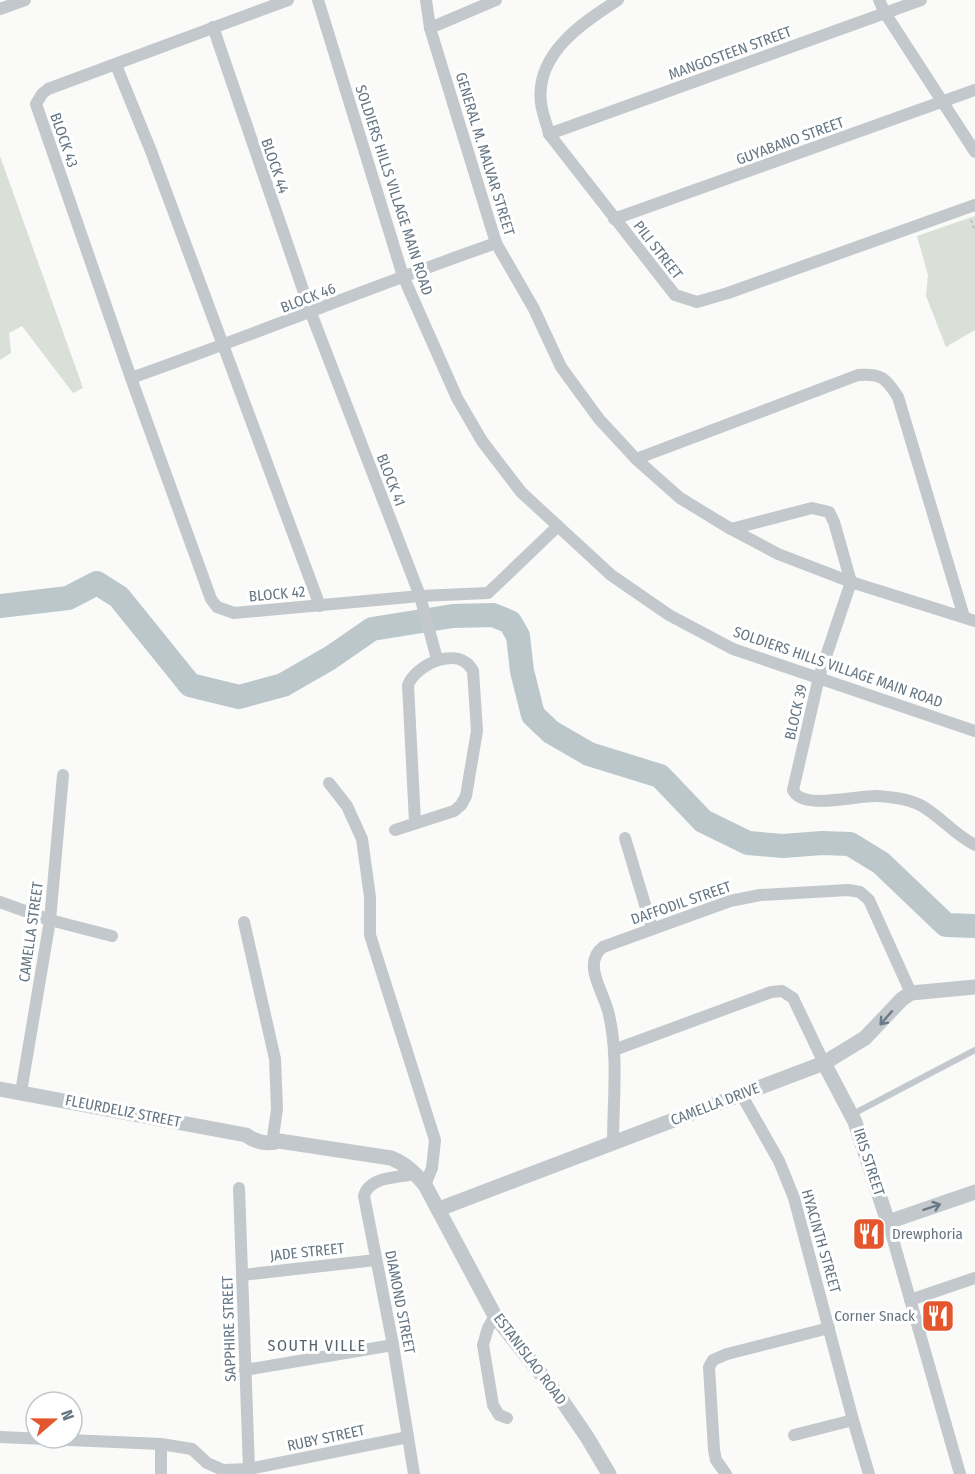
<svg xmlns="http://www.w3.org/2000/svg" width="975" height="1474" font-family="'Fira Sans Condensed',sans-serif">
<rect width="100%" height="100%" fill="#fafaf8"/>
<g fill="#dadfd7">
<path d="M 0,156 L 83,388 L 73,393 L 22,326 L 9,333 L 11,353 L 0,360 Z"/>
<path d="M 975,216 L 975,330 L 946,347 L 926,296 L 928,275 L 917,236 Z"/>
</g>
<g fill="none" stroke-linecap="round" stroke-linejoin="round">
<path stroke="#bbc7cb" stroke-width="24" d="M 0,606 L 68,598 L 97,583 L 119,597 L 190,685 L 239,697 L 283,685 L 330,658 L 372,629 L 453,616 L 493,615 L 510,622 L 518,636 L 522,671 L 533,715 L 551,732 L 589,754 L 660,776 L 703,821 L 748,843 L 783,846 L 822,843 L 850,844 L 881,863 L 946,925 L 975,926"/>
<path stroke="#bbbfc2" stroke-width="2" stroke-dasharray="3 3" stroke-linecap="butt" d="M 971,220 L 975,231"/>
<path stroke="#c3c8cc" stroke-width="6" d="M 853,1114 L 975,1050"/>
<g stroke="#c3c8cc" stroke-width="12">
<path d="M 288,0 L 48,89 L 42,94 L 36,104 L 131,378 L 211,599 L 217,607 L 234,613 L 420,596 L 488,593 L 558,526"/>
<path d="M 318,0 L 403,276 L 457,398 L 482,441 L 521,492 L 611,575 L 669,615 L 733,649 L 975,731"/>
<path d="M 426,0 L 430,28 L 496,243 L 534,309 L 561,367 L 599,419 L 636,459 L 680,498 L 731,529 L 778,554 L 851,582 L 975,621"/>
<path d="M 618,0 C 582,23 535,54 541,103 C 542,113 547,124 549,134 L 675,295 L 697,302 L 728,293 L 975,205"/>
<path d="M 879,0 L 885,13 L 975,152"/>
<path d="M 0,9 L 25,0"/>
<path d="M 213,27 L 311,313 L 420,596 L 437,659"/>
<path d="M 430,28 L 496,0"/>
<path d="M 116,65 L 151,151 L 320,606"/>
<path d="M 549,134 L 921,0"/>
<path d="M 614,219 L 975,90"/>
<path d="M 131,378 C 253,335 373,286 496,243"/>
<path d="M 636,459 L 858,375 C 881,373 886,378 898,397 L 964,617"/>
<path d="M 731,529 L 812,508 L 829,512 L 834,522 L 851,582 L 819,677 L 793,790 C 802,811 858,795 877,796 C 892,797 910,799 922,806 C 941,817 955,835 975,845"/>
<path d="M 329,783 L 347,806 L 362,839 L 370,897 L 370,935 L 435,1140 L 432,1168 L 425,1185"/>
<path d="M 395,830 L 454,811 L 461,805 L 466,796 L 477,731 L 473,671 C 460,645 417,663 408,685 L 415,822"/>
<path d="M 625,838 L 652,928"/>
<path d="M 0,902 L 50,920 L 112,936"/>
<path d="M 244,922 L 275,1059 L 277,1109 L 272,1144"/>
<path d="M 614,1050 L 771,992 L 782,991 L 793,998 L 824,1063"/>
<path d="M 21,1092 L 50,920 L 63,775"/>
<path d="M 741,1094 L 779,1161 L 794,1198 L 853,1420 L 869,1474"/>
<path d="M 613,1143 C 613,1100 619,1053 608,1011 C 603,991 582,963 603,947 L 730,901 L 760,895 L 848,890 L 860,892 L 869,900 L 911,993"/>
<path d="M 239,1188 L 249,1469"/>
<path d="M 888,1222 L 960,1474"/>
<path d="M 242,1275 L 376,1260"/>
<path d="M 910,1300 L 975,1278"/>
<path d="M 495,1316 L 488,1328 L 483,1345 L 493,1405 L 499,1415 L 507,1418"/>
<path d="M 245,1370 L 393,1345"/>
<path d="M 794,1435 L 853,1420"/>
<path d="M 0,1437 L 161,1444 L 192,1449 L 207,1463 L 223,1470 L 249,1469 L 408,1437"/>
<path d="M 161,1474 L 161,1444"/>
<path d="M 414,1474 L 393,1345 L 364,1196 C 369,1176 400,1177 417,1174"/>
<path d="M 726,1474 L 716,1460 L 714,1450 L 709,1367 L 713,1360 L 727,1354 L 829,1328"/>
</g>
<g stroke="#c3c8cc" stroke-width="15">
<path d="M 824,1063 L 855,1122 L 888,1222 L 975,1192"/>
<path d="M 0,1089 L 246,1135 C 255,1142 268,1145 279,1141 L 391,1158 C 406,1164 415,1173 425,1185 L 495,1316 L 561,1399 L 587,1437 L 609,1474"/>
<path d="M 439,1209 L 824,1063 L 865,1038 L 902,999 L 911,993 L 975,987"/>
</g>
</g>
<defs><path id="oneway-shaft" d="M-6 0H5M1.5-3L5.5 0L1.5 3" fill="none" stroke-width="1.6" stroke-linecap="round" stroke-linejoin="round" transform="scale(1.5)"/></defs>
<g stroke="#6a7a87">
<use href="#oneway-shaft" transform="translate(886 1018) rotate(131)"/>
<use href="#oneway-shaft" transform="translate(932 1207) rotate(-19)"/>
</g>
<defs>
<symbol id="restaurant-square" viewBox="-11 -11 22 22"><rect x="-9" y="-9" width="18" height="18" rx="4" fill="#e4572e" stroke="#fff"/><path d="M-5-6h1v4h1v-4h1v4h1v-4h1v5L-1.5 .5V6h-2V.5L-5-1ZM5-6V6H3V1.5H1.5Q1.5-4 5-6Z" fill="#fff"/></symbol>
</defs>
<g fill-rule="evenodd">
<use href="#restaurant-square" x="850" y="1215" width="38" height="38"/>
<use href="#restaurant-square" x="919" y="1297" width="38" height="38"/>
</g>
<g text-anchor="middle" stroke-width="6" stroke-linejoin="round" paint-order="stroke">
<g font-size="15" fill="#657683" stroke="#fff">
<text transform="translate(730 53) rotate(-20)" y="5">MANGOSTEEN STREET</text>
<text transform="translate(64 140) rotate(71)" y="5">BLOCK 43</text>
<text transform="translate(790 141) rotate(-20)" y="5">GUYABANO STREET</text>
<text transform="translate(485 154) rotate(73)" y="5">GENERAL M. MALVAR STREET</text>
<text transform="translate(275 166) rotate(71)" y="5">BLOCK 44</text>
<text transform="translate(394 190) rotate(72)" y="5">SOLDIERS HILLS VILLAGE MAIN ROAD</text>
<text transform="translate(658 250) rotate(52)" y="5">PILI STREET</text>
<text transform="translate(308 298) rotate(-21)" y="5">BLOCK 46</text>
<text transform="translate(391 480) rotate(69)" y="5">BLOCK 41</text>
<text transform="translate(277 594) rotate(-5)" y="5">BLOCK 42</text>
<text transform="translate(838 667) rotate(19)" y="5">SOLDIERS HILLS VILLAGE MAIN ROAD</text>
<text transform="translate(796 712) rotate(-77)" y="5">BLOCK 39</text>
<text transform="translate(681 903) rotate(-19)" y="5">DAFFODIL STREET</text>
<text transform="translate(31 932) rotate(-82)" y="5">CAMELLA STREET</text>
<text transform="translate(715 1104) rotate(-21)" y="5">CAMELLA DRIVE</text>
<text transform="translate(123 1111) rotate(11)" y="5">FLEURDELIZ STREET</text>
<text transform="translate(869 1162) rotate(72)" y="5">IRIS STREET</text>
<text transform="translate(821 1241) rotate(74)" y="5">HYACINTH STREET</text>
<text transform="translate(307 1252) rotate(-6)" y="5">JADE STREET</text>
<text transform="translate(400 1302) rotate(79)" y="5">DIAMOND STREET</text>
<text transform="translate(229 1329) rotate(-92)" y="5">SAPPHIRE STREET</text>
<text transform="translate(530 1359) rotate(53)" y="5">ESTANISLAO ROAD</text>
<text transform="translate(326 1438) rotate(-12)" y="5">RUBY STREET</text>
</g>
<g font-size="15" fill="#657683" stroke="#fff" text-anchor="start">
<text x="892" y="1239">Drewphoria</text>
<text x="915" y="1321" text-anchor="end">Corner Snack</text>
</g>
<g font-size="16" letter-spacing="1.5" fill="#57646e" stroke="#fff">
<text x="317" y="1351">SOUTH VILLE</text>
</g>
</g>
<g transform="translate(54 1420) rotate(70)"><circle r="28" fill="#ffffff" stroke="#c1c8cd" stroke-width="1.5"/>
<path d="M0-4.5L10 22L0 15L-10 22Z" fill="#e4572e"/>
<text y="-9" font-size="16" font-weight="bold" text-anchor="middle" fill="#657683">N</text>
</g>
</svg>
